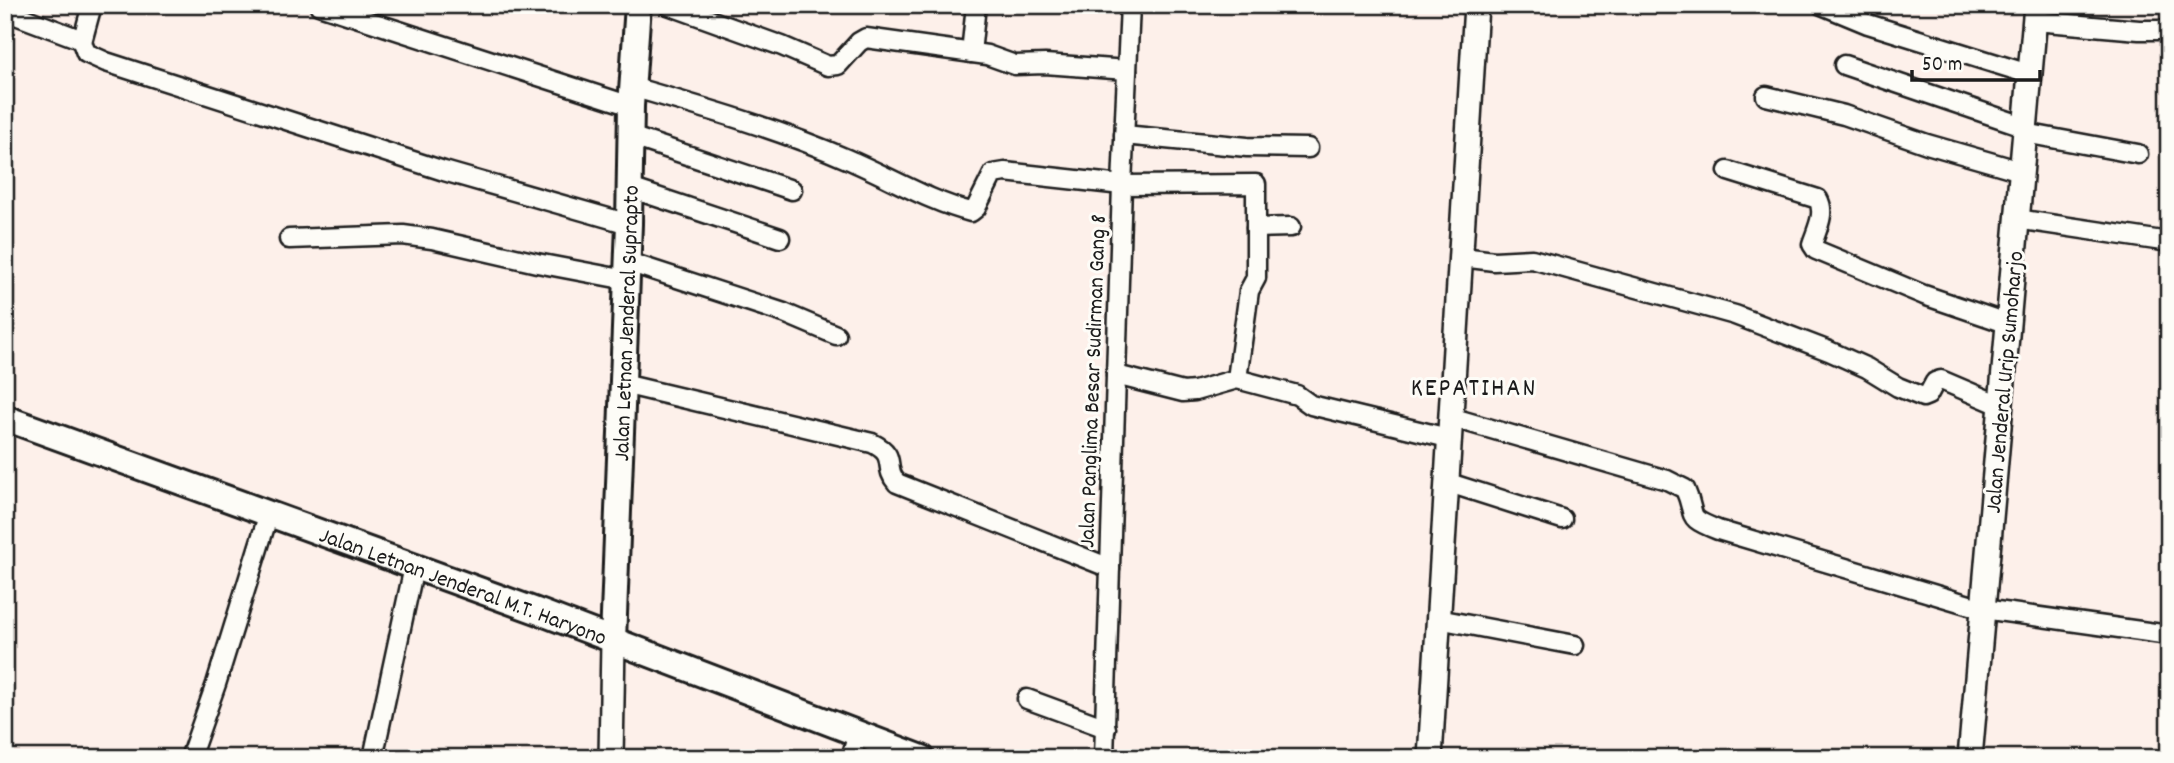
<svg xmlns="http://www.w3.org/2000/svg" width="2174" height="763" font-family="Dekko,sans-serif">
<rect width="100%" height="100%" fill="#fdf0ea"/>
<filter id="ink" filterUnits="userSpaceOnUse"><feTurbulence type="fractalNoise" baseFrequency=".0143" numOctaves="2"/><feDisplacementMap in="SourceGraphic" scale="14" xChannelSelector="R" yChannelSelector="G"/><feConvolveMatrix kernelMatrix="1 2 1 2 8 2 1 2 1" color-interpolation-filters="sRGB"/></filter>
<g filter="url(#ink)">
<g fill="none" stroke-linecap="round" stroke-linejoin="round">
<defs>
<g id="minor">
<path d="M 319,5 L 631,106"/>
<path d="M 668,5 L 782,46 L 828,66 L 838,65 L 859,42 L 866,38 L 987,55 L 1015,65 L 1045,64 L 1127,70"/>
<path d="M 1822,5 L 1868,24 L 2032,75"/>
<path d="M 5,11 L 77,38 L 82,42 L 86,53 L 106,62 L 444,171 L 629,224"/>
<path d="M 2035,21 L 2139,30 L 2169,30"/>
<path d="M 82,42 L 92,5"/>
<path d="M 971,53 L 976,5"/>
<path d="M 1844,65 L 2026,127"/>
<path d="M 632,87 C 705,108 778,129 847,159 C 888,176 928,201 971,212 L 976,208 L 993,174 L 1005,172 L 1122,185 L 1256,184 L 1256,278 L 1249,291 L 1237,379"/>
<path d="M 1766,96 L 1844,115 L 1927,144 L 2021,171"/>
<path d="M 2025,133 L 2138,154"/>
<path d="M 1124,135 L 1247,147 L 1308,148"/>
<path d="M 630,136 L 792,190"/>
<path d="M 1728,171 L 1818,199 C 1826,213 1817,229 1812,244 L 1816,250 L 1924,295 L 2009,324"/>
<path d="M 630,188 L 780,238"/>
<path d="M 2017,219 L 2169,242"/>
<path d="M 1256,228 L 1291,227"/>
<path d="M 289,239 L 403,235 L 432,239 L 537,263 L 627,280"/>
<path d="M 1462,257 L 1494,261 L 1532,259 L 1735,315 L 1829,351 L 1867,368 L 1898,387 L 1923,397 L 1928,395 L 1935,382 L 1941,380 L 2002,406"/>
<path d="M 628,262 L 784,313 L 836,335"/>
<path d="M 1116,375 L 1183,392 L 1195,391 L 1237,379 L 1297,395 L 1311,405 L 1448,438"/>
<path d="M 623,384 L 872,443 C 899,456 882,466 897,483 L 1110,568"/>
<path d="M 1450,417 L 1667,480 L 1685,489 C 1698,518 1683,516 1718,530 L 1983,609 L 2169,635"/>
<path d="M 1446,482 L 1562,519"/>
<path d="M 1438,619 L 1575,645"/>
<path d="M 1027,699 L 1106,728"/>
<path d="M 190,758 L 216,684 L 269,513"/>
<path d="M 373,758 L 414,567"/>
<path d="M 851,758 L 858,733"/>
<path d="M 1104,758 L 1122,185 L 1130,5"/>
</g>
<g id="tertiary">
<path d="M 611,758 L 613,641"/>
<path d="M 1430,758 L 1476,5"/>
<path d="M 1970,758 L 2036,5"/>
</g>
<g id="secondary">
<path id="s1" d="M 5,418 L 542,613 L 922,758"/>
<path id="s2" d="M 613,641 L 629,224 L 631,106 L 638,5"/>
</g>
</defs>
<use href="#minor" stroke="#1c1c1c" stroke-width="23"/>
<use href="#tertiary" stroke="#1c1c1c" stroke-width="28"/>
<use href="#secondary" stroke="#1c1c1c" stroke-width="30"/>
<use href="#minor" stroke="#fdfcf7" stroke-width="18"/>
<use href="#tertiary" stroke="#fdfcf7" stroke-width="23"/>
<use href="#secondary" stroke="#fdfcf7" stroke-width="24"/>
</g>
</g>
<g text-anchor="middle" stroke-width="6" stroke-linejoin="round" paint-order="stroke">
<g font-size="23" fill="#1c1c1c" stroke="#fdfcf7">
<text dy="8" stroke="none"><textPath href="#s2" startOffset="318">Jalan Letnan Jenderal Suprapto</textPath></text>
<text transform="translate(1091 381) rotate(-88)" y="8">Jalan Panglima Besar Sudirman Gang 8</text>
<text transform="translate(2003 382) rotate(-85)" y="8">Jalan Jenderal Urip Sumoharjo</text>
<text dy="8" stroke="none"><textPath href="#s1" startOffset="488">Jalan Letnan Jenderal M.T. Haryono</textPath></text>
</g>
<g font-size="26" letter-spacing="2" fill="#1c1c1c" stroke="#fdfcf7">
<text x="1474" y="395">KEPATIHAN</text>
</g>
</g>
<rect width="2174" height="763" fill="none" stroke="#fdfcf7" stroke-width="28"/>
<rect x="14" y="14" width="2146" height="735" fill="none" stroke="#1c1c1c" stroke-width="2.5" filter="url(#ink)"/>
<path d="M1912 70v10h128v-10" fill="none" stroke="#1c1c1c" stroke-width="3.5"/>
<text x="1922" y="70" font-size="21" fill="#1c1c1c" stroke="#fdfcf7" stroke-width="5" paint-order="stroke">50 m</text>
</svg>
